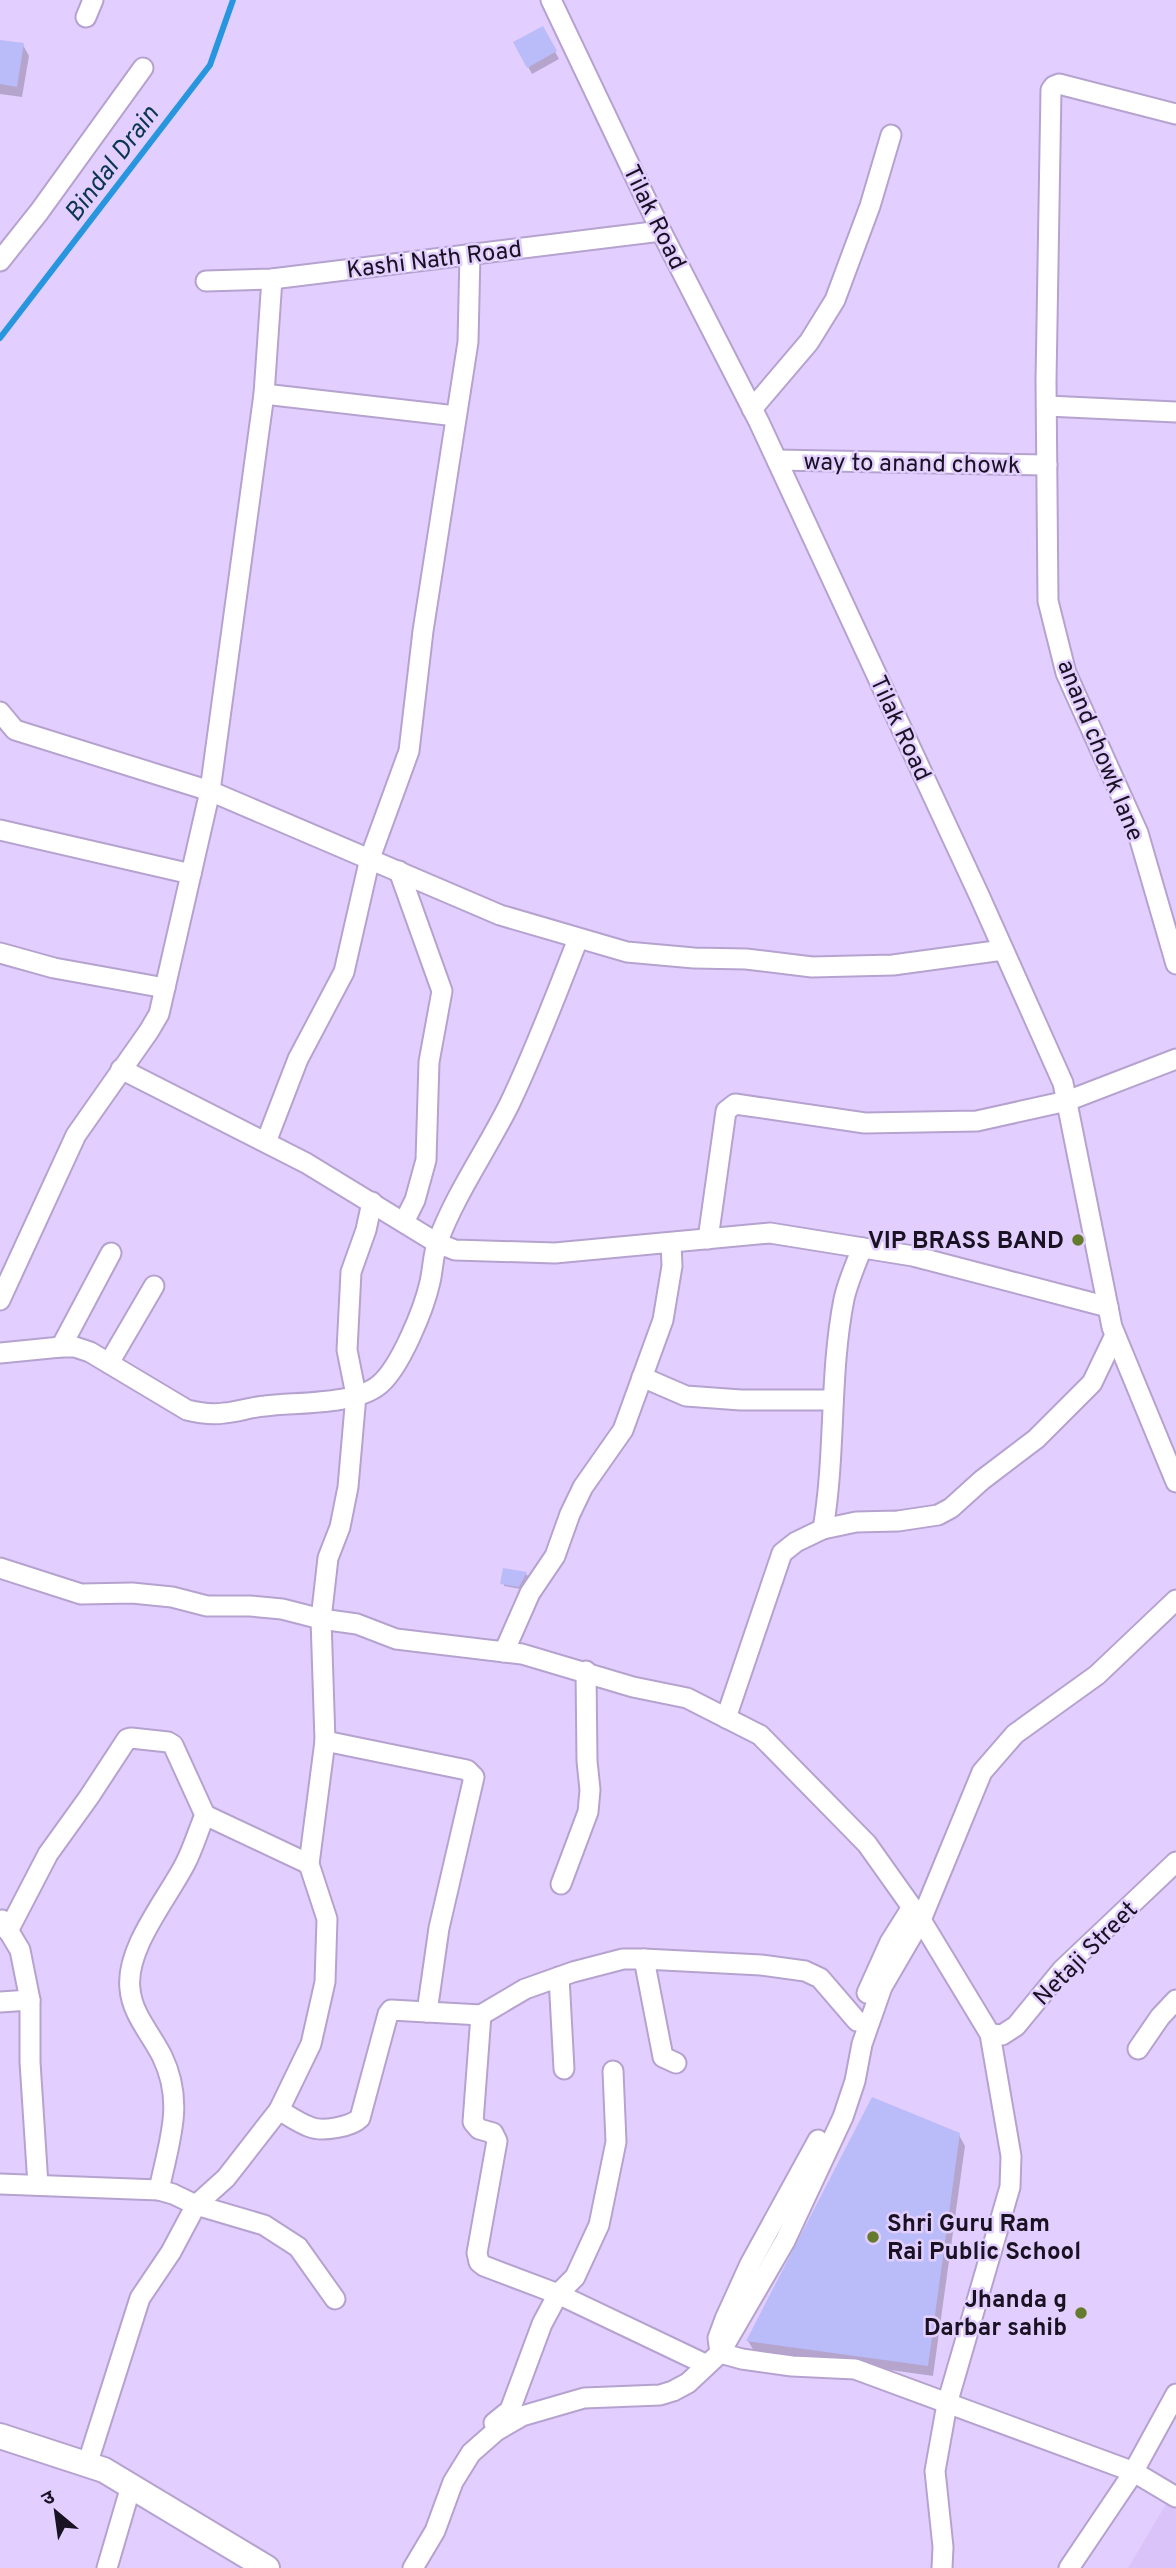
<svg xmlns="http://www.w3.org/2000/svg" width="1176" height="2568" font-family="Overpass,'Noto Sans Devanagari',sans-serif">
<rect width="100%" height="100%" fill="#e3cfff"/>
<path fill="#dac3f9" d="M 1176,2487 L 1176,2568 L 1128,2568 Z"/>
<g fill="#0003">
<path d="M 542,28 L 559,59 L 532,74 L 515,43 Z"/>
<path d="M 0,41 L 23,45 L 29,56 L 22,97 L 0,94 Z"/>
<path d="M 505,1570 L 526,1574 L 528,1576 L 521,1589 L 504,1586 Z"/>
<path d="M 959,2135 L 965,2146 L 933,2376 L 754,2351 L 748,2341 Z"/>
</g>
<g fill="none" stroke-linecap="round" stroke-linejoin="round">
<path stroke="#2896df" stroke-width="6" d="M 0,338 L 210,65 L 233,0"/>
</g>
<g fill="#babbf9">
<path d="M 543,26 L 557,51 L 527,68 L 513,42 Z"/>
<path d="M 0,40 L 24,43 L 17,87 L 0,84 Z"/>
<path d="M 503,1568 L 527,1572 L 519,1587 L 500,1584 Z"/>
<path d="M 872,2097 L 960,2133 L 928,2366 L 746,2341 Z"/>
</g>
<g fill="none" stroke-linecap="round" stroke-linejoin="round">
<defs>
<g id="minor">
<path d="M 551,0 L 661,231 L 759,422 L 979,895 L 1063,1083 L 1112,1327 L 1176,1482"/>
<path d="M 86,17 L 93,0"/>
<path d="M 1176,114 L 1059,84 L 1054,86 L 1051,90 L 1046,381 L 1048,601 L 1066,673 L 1138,833 L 1176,964"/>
<path d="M 0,261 L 39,212 L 143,68"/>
<path d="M 206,281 L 272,279 L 661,231"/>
<path d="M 264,394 L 456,416"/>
<path d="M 1047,406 L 1176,412"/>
<path d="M 752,409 L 809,342 L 835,300 L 870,206 L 891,135"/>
<path d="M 777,460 L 1047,465"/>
<path d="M 0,712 L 15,730 L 210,791 L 500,915 L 627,952 L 694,958 L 746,959 L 812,967 L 893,965 L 1003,950"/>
<path d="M 0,830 L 191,874"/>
<path d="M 399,871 L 442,991 L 429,1062 L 426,1160 L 415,1200 L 404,1222"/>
<path d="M 0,953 L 54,968 L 165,988"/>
<path d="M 121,1069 L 306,1163 L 437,1243 L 455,1250 L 555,1253 L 770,1233 L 913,1256 L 1108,1307"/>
<path d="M 266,1142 L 298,1059 L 344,972 L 370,858 L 409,751 L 423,631 L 468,342 L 470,254"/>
<path d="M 708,1239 L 726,1111 L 735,1104 L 865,1123 L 977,1121 L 1067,1101 L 1176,1059"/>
<path d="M 0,1300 L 76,1135 L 149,1031 L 159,1014 L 210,791 L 264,394 L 272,279"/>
<path d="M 61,1347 L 111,1253"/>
<path d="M 0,1353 L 61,1347 L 75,1347 L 90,1352 L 187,1410 C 199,1413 211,1415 224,1413 C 238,1412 251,1407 265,1406 C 296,1402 355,1405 379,1385 C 400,1368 424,1309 430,1282 C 433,1269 433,1254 438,1241 C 456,1193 486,1151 509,1105 C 535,1051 556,995 578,939"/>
<path d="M 109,1363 L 154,1286"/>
<path d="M 642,1377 L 686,1396 L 741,1400 L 833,1400"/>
<path d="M 823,1529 C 836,1453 829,1375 844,1299 C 848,1281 856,1264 862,1248"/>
<path d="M 0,1568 L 81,1594 L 132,1593 L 172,1597 L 207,1606 L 250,1606 L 282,1609 L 321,1619 L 357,1624 L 396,1639 L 522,1654 L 633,1687 L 687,1698 L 760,1735 L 867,1844 L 921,1920 L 990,2034 L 1011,2156 L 1010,2187 L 947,2404 L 935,2471 L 943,2547 L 942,2568"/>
<path d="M 504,1652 L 530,1593 L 555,1556 L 570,1514 L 583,1487 L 623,1430 L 663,1320 L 672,1266 L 671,1243"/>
<path d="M 726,1718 L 782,1553 L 796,1542 L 823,1529 L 856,1522 L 898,1521 L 938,1515 L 951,1508 L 982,1480 L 1036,1439 L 1092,1383 L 1115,1335"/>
<path d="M 325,1741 L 467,1770 L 474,1777 L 439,1928 L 427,2012"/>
<path d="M 561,1884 L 588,1812 L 590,1790 L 587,1761 L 586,1671"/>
<path d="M 2,1920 L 20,1950 L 30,2000 L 30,2062 L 38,2185"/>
<path d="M 8,1931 L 48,1854 L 89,1797 L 127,1739 L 131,1738 L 168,1742 L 173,1745 L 205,1815"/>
<path d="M 644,1959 L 663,2057 L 676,2063"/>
<path d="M 559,1977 L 564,2069"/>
<path d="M 867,1993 L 890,1942 L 912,1907"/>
<path d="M 0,2002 L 30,2000"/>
<path d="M 481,2015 L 473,2122 L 479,2129 L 493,2133 L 497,2141 L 477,2253 L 479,2262 L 484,2266 L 558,2294 L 707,2365"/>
<path d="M 990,2034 L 1002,2035 L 1016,2026 L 1062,1970 L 1176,1862"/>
<path d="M 1138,2049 L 1160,2017 L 1176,2000"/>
<path d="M 279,2110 C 289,2116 299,2123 310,2127 C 322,2132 351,2127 360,2118 L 388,2014 L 391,2010 L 481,2015 L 525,1989 L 573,1972 L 623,1959 L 644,1959 L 761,1965 L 805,1971 L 820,1978 L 857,2021"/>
<path d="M 818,2140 L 750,2264 L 725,2319 L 718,2338 L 720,2353 L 742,2359 L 792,2366 L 855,2369 L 1134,2472 L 1176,2497"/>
<path d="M 0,2184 L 159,2190 L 173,2194 L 196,2205 L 171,2252 L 140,2298 L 87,2465"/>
<path d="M 159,2190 C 169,2141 185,2103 162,2056 C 151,2034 132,2014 130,1989 C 125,1949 167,1899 185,1864 C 193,1849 198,1831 205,1815 L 309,1864"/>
<path d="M 335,2299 L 298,2247 L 264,2225 L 196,2205 L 226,2178 L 279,2110 L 311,2044 L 325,1982 L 327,1919 L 309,1864 L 325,1741 L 321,1619 L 328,1558 L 340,1527 L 348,1487 L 356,1395 L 347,1350 L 351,1272 L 366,1230 L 372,1202"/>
<path d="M 494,2423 L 510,2410 L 542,2324 L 558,2294 L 575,2277 L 599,2225 L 616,2142 L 613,2071"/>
<path d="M 107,2568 L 131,2486"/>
<path d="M 413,2568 L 435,2531 L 453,2482 L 471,2453 L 496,2431 L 522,2416 L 584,2398 L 660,2395 L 673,2391 L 688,2383 L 720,2353 L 785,2241 L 843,2117 L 855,2081 L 862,2044 L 882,1987 L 921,1920 L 982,1772 L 1015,1734 L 1097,1675 L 1176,1600"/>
<path d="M 1069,2568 L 1131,2476 L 1176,2394"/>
</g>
<path id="tertiary" d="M 0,2436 L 104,2470 L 267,2568"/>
</defs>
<use href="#minor" stroke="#b5a2cf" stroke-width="23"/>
<use href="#tertiary" stroke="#b5a2cf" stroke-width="28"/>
<use href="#minor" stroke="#fff" stroke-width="19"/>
<use href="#tertiary" stroke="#fff" stroke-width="24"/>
</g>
<g fill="#647b2d" stroke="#e3cfff" stroke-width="2.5">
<circle cx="1078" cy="1240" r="7"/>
<circle cx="873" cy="2237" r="7"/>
<circle cx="1081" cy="2313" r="7"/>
</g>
<g text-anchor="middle" stroke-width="5" stroke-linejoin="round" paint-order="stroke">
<g font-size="24" fill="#191222" stroke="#e3cfff">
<text transform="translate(655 217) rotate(64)" y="8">Tilak Road</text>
<text transform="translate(434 259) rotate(-7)" y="8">Kashi Nath Road</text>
<text transform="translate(912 463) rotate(1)" y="8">way to anand chowk</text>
<text transform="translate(901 728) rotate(65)" y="8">Tilak Road</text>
<text transform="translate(1101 750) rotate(68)" y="8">anand chowk lane</text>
<text transform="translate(1085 1953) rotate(-45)" y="8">Netaji Street</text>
</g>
<g font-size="24" font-weight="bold" fill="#191222" stroke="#e3cfff" text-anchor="end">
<text x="1064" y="1248">VIP BRASS BAND</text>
<text x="887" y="2231" text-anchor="start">Shri Guru Ram<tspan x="887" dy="28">Rai Public School</tspan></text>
<text x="1067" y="2307">Jhanda g<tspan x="1067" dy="28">Darbar sahib</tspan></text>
</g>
<g font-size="26" font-style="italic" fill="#0a3653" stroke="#e3cfff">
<text transform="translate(111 163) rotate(-53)" y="9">Bindal Drain</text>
</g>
</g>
<g transform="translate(56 2512) rotate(331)" stroke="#e3cfff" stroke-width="5" paint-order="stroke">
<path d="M0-5L12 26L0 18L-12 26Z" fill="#191222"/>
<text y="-10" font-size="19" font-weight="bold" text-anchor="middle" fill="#191222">उ</text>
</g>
</svg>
